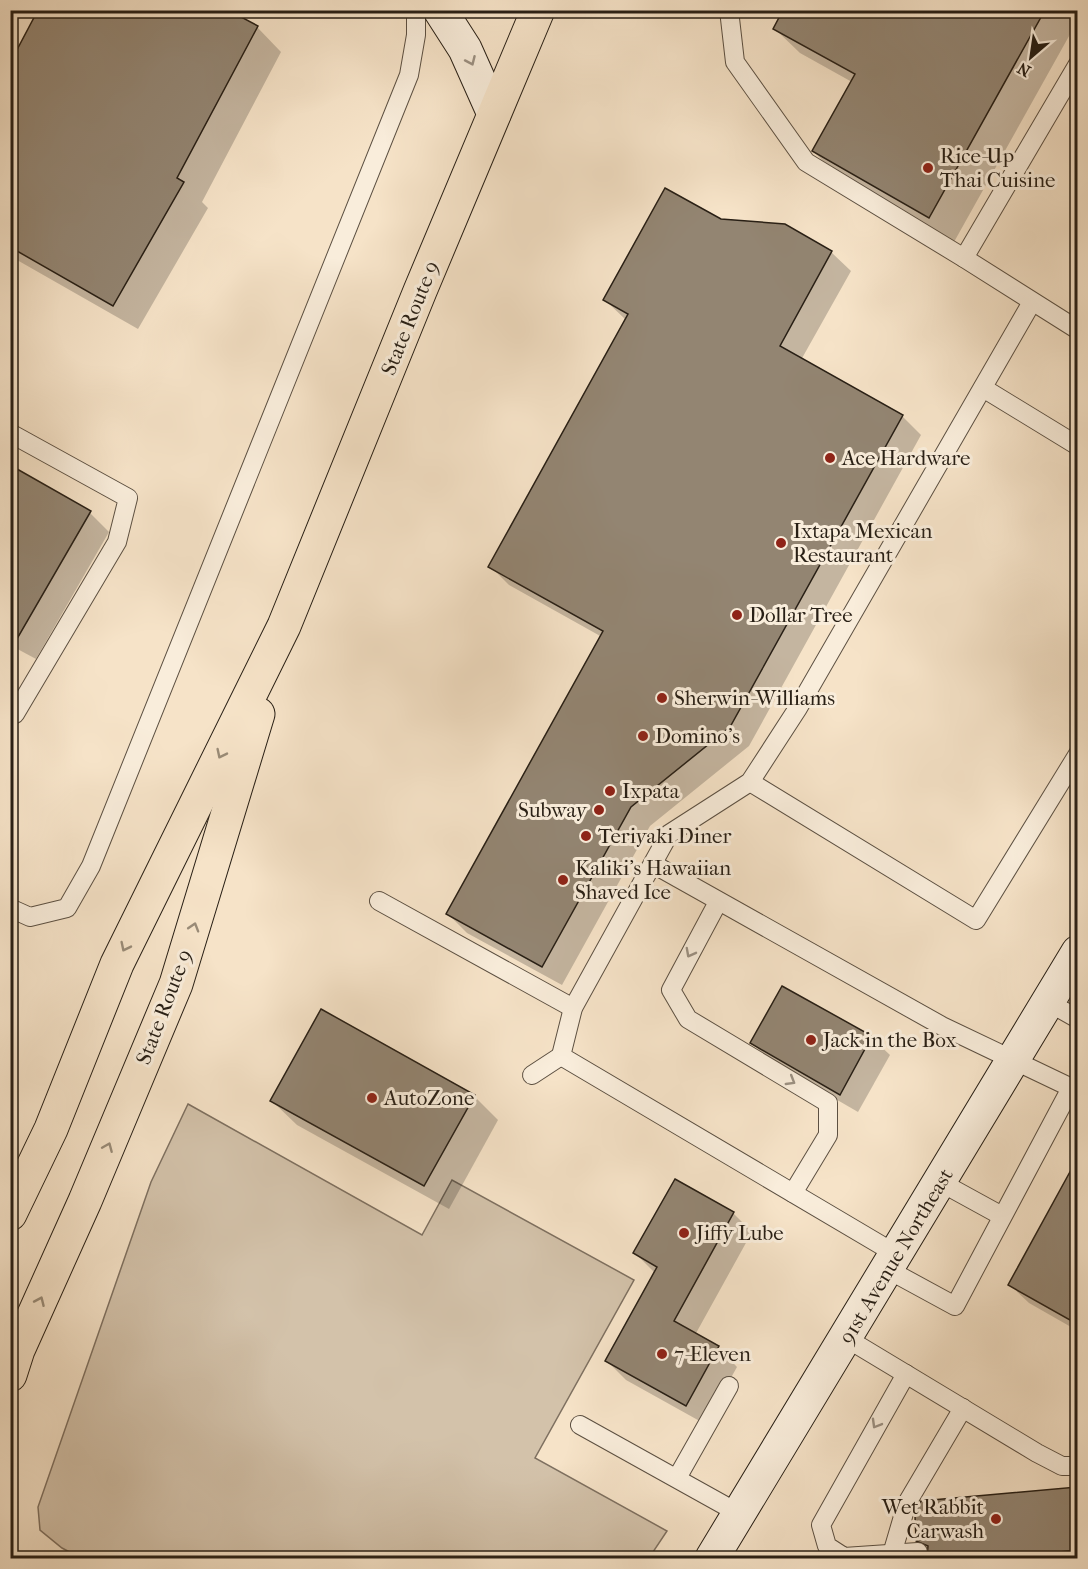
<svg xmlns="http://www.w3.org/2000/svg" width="1088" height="1569" font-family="'IM FELL French Canon',serif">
<rect width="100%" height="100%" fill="#f6e3c8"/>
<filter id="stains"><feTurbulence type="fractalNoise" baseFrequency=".00333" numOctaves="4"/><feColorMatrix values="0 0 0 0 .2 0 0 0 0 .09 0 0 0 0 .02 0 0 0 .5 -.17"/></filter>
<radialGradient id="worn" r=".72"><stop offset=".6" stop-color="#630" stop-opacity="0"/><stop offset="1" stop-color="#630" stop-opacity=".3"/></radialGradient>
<path fill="#d3c2aa" stroke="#7e7060" stroke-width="1.5" d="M 188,1104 L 422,1235 L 452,1180 L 634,1280 L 535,1458 L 667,1531 L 649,1558 L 81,1558 L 62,1548 L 40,1530 L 38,1507 L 151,1182 Z"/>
<g fill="#0003">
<path d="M 785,10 L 1078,10 L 1078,20 L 954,242 L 840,178 L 815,153 L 852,82 L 800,53 L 775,29 Z"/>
<path d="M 257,27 L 281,52 L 202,202 L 208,208 L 138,329 L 10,256 L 10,66 Z"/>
<path d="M 721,220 L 784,226 L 831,252 L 851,271 L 801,360 L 902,416 L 921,435 L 749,746 L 650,826 L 562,985 L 467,933 L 448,914 L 602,637 L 509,585 L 490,566 L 626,320 L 605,300 Z"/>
<path d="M 10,467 L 90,513 L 109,532 L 36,659 L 10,645 Z"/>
<path d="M 783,988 L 871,1037 L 890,1055 L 858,1112 L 770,1061 L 752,1043 Z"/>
<path d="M 474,1096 L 498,1120 L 449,1209 L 297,1125 L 272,1101 Z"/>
<path d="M 1078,1162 L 1078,1331 L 1029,1303 L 1009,1284 Z"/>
<path d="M 733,1213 L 752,1232 L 695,1335 L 718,1347 L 737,1367 L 705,1424 L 626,1380 L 607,1361 L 655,1273 L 635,1253 Z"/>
<path d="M 1078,1489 L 1078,1558 L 929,1558 L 930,1553 L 917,1540 L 922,1503 Z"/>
</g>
<g fill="#938572" stroke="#281f15" stroke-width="1.5">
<path d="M 38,10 L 228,10 L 258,26 L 177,178 L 184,182 L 113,306 L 10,247 L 10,63 Z"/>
<path d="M 783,10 L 1045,10 L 929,218 L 812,151 L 855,74 L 773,29 Z"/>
<path d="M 665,188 L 721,219 L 785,224 L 832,251 L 780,346 L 903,415 L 730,727 L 631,807 L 542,967 L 446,914 L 603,631 L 488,567 L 628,314 L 603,300 Z"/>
<path d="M 10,465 L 91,511 L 10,651 Z"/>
<path d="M 782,986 L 872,1036 L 840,1095 L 750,1043 Z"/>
<path d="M 321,1009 L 475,1095 L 424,1186 L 270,1101 Z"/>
<path d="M 1077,1159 L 1077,1324 L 1008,1285 Z"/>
<path d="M 675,1179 L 734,1212 L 674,1321 L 719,1346 L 686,1406 L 605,1361 L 657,1267 L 633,1253 Z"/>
<path d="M 1077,1487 L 1077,1550 L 1006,1558 L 927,1558 L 928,1546 L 916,1541 L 915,1516 L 921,1501 Z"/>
</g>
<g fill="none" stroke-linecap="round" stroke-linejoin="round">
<defs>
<g id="lane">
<path d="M 729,10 L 735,62 L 806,162 L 964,258 L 1078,330"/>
<path d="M 964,258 L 1078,64"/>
<path d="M 983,388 L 1078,446"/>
<path d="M 10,433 L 128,498 L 117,542 L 15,714 L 10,712"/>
<path d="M 750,782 L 976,920 L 1078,754"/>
<path d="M 653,864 L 942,1026 L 1078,1091"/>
<path d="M 379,901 L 573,1008"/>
<path d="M 718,902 L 671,990 L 688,1019 L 828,1103 L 828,1135 L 793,1193"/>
<path d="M 10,908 L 30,917 L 67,908 L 91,866 L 409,75 L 416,35 L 416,10"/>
<path d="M 1048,1002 L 1078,1019"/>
<path d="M 532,1075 L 561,1056"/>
<path d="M 940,1182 L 1002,1216"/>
<path d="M 896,1254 L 561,1056 L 573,1008 L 669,834 L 750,782 L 798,708 L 1032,302"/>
<path d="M 887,1269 L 955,1306 L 1071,1088"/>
<path d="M 846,1338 L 1037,1453 L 1062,1466 L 1078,1466"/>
<path d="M 906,1374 L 821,1525 L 827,1546 L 844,1557 L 918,1552"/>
<path d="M 580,1425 L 740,1514"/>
<path d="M 677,1478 L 729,1386"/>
<path d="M 892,1554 L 907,1503 L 963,1408"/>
</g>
<g id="secondary">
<path d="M 440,10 L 465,49 L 494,114"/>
<path d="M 712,1558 L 1078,952"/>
</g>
<g id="primary">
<path d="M 10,1214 L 51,1129 L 117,964 L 284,626 L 420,291 L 538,10"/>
<path d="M 10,1375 L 18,1350 L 85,1201 L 176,984 L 258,714"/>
</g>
</defs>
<use href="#lane" stroke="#5c5042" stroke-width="20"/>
<use href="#secondary" stroke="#281f15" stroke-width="35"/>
<use href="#primary" stroke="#281f15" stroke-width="35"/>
<use href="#lane" stroke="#f9eddb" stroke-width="18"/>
<use href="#secondary" stroke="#f9eddb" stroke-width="33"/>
<use href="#primary" stroke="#f6e3c8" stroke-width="33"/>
</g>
<defs><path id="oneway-chevron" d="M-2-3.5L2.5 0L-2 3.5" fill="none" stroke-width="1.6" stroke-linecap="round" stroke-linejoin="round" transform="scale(1.5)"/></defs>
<g stroke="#9b9082">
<use href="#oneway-chevron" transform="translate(471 61) rotate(66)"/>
<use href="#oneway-chevron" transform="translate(690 953) rotate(118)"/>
<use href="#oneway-chevron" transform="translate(791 1081) rotate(31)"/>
<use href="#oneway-chevron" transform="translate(876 1424) rotate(120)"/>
</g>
<g stroke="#998b77">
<use href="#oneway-chevron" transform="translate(221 754) rotate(116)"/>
<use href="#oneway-chevron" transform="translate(194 927) rotate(-73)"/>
<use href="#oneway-chevron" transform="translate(125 947) rotate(116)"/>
<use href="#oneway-chevron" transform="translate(108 1147) rotate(-67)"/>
<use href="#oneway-chevron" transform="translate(40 1301) rotate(-66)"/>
</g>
<g fill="#8f2418" stroke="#f9eddb" stroke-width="2">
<circle cx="928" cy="168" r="6"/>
<circle cx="830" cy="458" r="6"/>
<circle cx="781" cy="543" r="6"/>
<circle cx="737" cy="615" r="6"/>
<circle cx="662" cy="698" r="6"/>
<circle cx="643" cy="736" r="6"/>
<circle cx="610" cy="791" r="6"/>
<circle cx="599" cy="810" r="6"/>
<circle cx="586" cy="836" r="6"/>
<circle cx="563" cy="880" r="6"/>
<circle cx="811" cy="1040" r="6"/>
<circle cx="372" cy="1098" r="6"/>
<circle cx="684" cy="1233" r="6"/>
<circle cx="662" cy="1354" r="6"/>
<circle cx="996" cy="1519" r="6"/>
</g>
<g text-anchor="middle" stroke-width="6" stroke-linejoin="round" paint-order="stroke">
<g font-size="21" fill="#281f15" stroke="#f9eddb" text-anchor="start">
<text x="940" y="163">Rice-Up<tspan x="940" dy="24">Thai Cuisine</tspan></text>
<text x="842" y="465">Ace Hardware</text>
<text x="793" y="538">Ixtapa Mexican<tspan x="793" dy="24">Restaurant</tspan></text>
<text x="749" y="622">Dollar Tree</text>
<text x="674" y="705">Sherwin-Williams</text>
<text x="655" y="743">Domino's</text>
<text x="622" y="798">Ixpata</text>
<text x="587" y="817" text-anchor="end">Subway</text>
<text x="598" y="843">Teriyaki Diner</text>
<text x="575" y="875">Kaliki's Hawaiian<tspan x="575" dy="24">Shaved Ice</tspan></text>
<text x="823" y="1047">Jack in the Box</text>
<text x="384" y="1105">AutoZone</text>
<text x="696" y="1240">Jiffy Lube</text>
<text x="674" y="1361">7-Eleven</text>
<text x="984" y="1514" text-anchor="end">Wet Rabbit<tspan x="984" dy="24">Carwash</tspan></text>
</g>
<g font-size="21" fill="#281f15" stroke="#f9eddb">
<text transform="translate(410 318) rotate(-68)" y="7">State Route 9</text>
<text transform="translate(164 1007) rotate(-69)" y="7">State Route 9</text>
<text transform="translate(896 1256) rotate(-59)" y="7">91st Avenue Northeast</text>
</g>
</g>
<rect width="1088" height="1569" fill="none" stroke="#f6e3c8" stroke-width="36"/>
<rect x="12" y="12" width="1064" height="1545" fill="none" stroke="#281f15" stroke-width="3"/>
<rect x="18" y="18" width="1052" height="1533" fill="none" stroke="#281f15" stroke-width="1.5"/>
<g transform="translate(1031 57) rotate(209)" stroke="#f9eddb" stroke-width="4.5" paint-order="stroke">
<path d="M0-4.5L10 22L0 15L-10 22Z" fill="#281f15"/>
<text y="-9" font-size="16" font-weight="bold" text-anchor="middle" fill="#281f15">N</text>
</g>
<rect width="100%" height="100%" filter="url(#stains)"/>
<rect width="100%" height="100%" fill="url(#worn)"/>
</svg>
